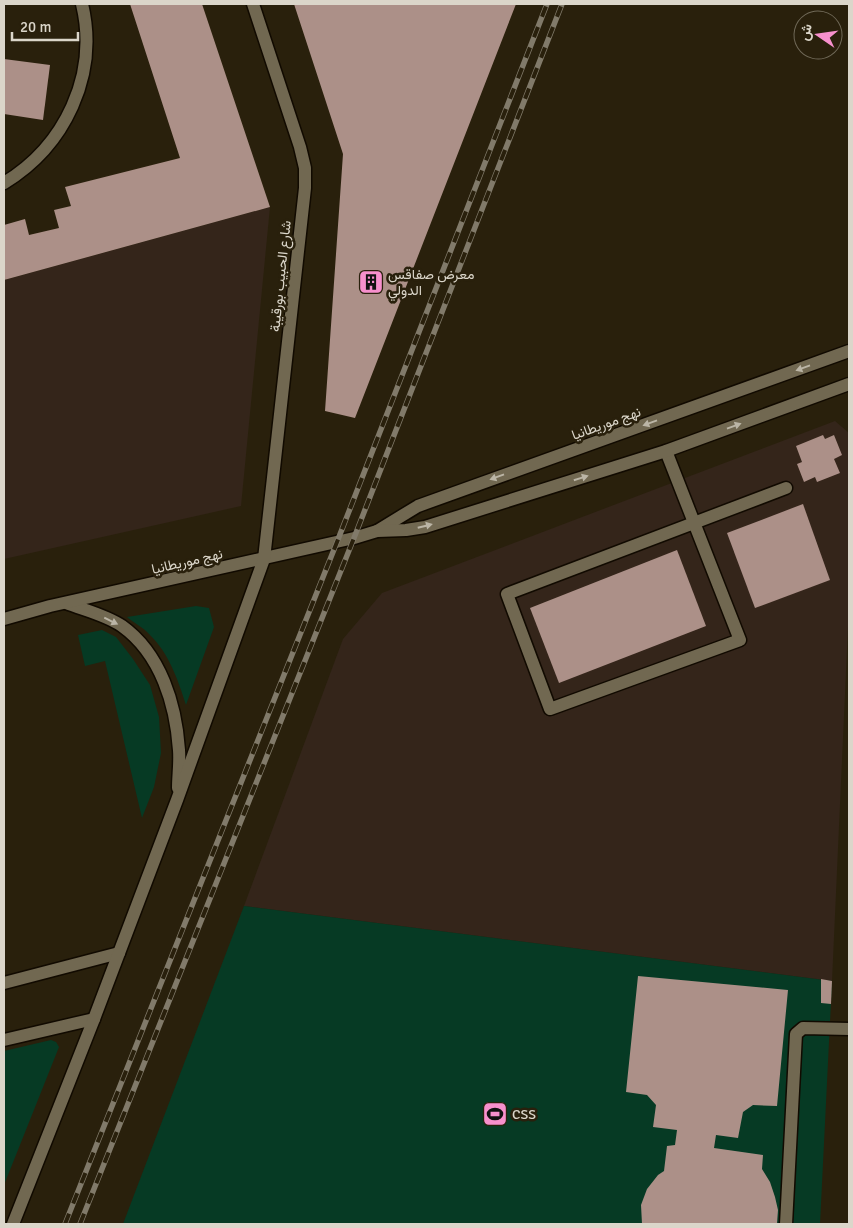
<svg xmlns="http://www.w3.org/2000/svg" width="853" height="1228" font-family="Signika,Vazirmatn,sans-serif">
<rect width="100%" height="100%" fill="#29200c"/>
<g fill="#34251a">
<path d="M 270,207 L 241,506 L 4,559 L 4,280 Z"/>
<path d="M 835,421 L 849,433 L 849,605 L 832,981 L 244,906 L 343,639 L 382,593 Z"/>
</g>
<g fill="#063a24">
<path d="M 196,606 L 209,608 L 214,627 L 186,705 C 178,680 169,653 149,634 C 143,627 134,623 127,617 Z"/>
<path d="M 102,630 L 116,637 L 133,659 L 150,685 L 159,717 L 161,753 L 154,787 L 142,818 L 105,661 L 85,666 L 78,635 Z"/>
<path d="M 244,906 L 832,981 L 820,1224 L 123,1224 Z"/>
<path d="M 51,1040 L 56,1042 L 59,1047 L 4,1185 L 4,1051 Z"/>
</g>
<g fill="#ac9088">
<path d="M 130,4 L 202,4 L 270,207 L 4,280 L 4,225 L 25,219 L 29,235 L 59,228 L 54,210 L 71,206 L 65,187 L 180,158 Z"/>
<path d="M 294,4 L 516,4 L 355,418 L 325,411 L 343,154 Z"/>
<path d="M 4,59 L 50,65 L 43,120 L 4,114 Z"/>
<path d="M 823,435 L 825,439 L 834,435 L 842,455 L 834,459 L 840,473 L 817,482 L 815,477 L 804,482 L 797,464 L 802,462 L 796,446 Z"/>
<path d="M 803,504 L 830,580 L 755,608 L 727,533 Z"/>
<path d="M 677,550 L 706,626 L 559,683 L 530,608 Z"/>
<path d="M 638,976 L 788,990 L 777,1106 L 753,1105 L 743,1112 L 738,1138 L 716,1135 L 714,1148 L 763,1155 L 762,1169 L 770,1182 L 775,1197 L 778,1210 L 777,1224 L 642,1224 L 641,1205 L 647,1189 L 658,1175 L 664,1171 L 667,1146 L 675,1145 L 677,1130 L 653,1127 L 656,1105 L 647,1095 L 626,1092 Z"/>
<path d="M 821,979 L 832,981 L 831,1004 L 821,1003 Z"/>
</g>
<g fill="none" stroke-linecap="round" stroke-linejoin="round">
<defs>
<g id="minor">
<path d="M 4,183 C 65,146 99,75 82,4"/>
<path d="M 666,451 L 740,640 L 550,709 L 507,594 L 786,488"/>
<path d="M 377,531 L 418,506 L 849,351"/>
<path d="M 66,603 C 84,610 106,615 122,626 C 161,654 176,705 179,750 C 180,763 178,776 178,788"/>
<path d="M 4,619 L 50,606 L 354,538 L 377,531 L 406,530 L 425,527 L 666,451 L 849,384"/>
<path d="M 4,983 L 119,953"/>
<path d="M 4,1040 L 94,1019"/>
<path d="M 13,1224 L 94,1019 L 177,800 L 264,559 L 305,188 L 305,168 L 300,147 L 253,4"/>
<path d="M 786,1224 L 796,1034 L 803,1028 L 849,1029"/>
</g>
</defs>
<use href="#minor" stroke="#110a00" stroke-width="15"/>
<use href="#minor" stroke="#716851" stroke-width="12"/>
<defs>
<g id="rail">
<path d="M 65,1224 L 337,542 L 547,4"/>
<path d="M 80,1224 L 354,538 L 562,4"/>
</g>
</defs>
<use href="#rail" stroke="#817a6a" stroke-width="5.5"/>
<use href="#rail" stroke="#29200c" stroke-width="4" stroke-dasharray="11" stroke-linecap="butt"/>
</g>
<defs><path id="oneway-solid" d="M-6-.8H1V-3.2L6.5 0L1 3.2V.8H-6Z" transform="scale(1.25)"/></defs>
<g fill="#bbb5a6">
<use href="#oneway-solid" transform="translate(803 368) rotate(160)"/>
<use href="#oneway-solid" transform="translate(650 423) rotate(160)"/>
<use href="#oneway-solid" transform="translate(734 426) rotate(-20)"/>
<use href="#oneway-solid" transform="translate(497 477) rotate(160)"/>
<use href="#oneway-solid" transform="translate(581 478) rotate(-17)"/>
<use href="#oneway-solid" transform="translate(425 526) rotate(-14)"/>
<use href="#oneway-solid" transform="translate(111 621) rotate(26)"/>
</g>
<defs>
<symbol id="building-square" viewBox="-11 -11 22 22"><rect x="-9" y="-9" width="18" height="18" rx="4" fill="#f790cd" stroke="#29200c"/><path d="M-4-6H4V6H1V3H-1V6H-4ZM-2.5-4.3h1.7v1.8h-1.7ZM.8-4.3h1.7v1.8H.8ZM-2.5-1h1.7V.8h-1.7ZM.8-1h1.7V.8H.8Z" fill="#111"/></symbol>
<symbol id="stadium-square" viewBox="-11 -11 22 22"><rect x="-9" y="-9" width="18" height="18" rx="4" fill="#f790cd" stroke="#29200c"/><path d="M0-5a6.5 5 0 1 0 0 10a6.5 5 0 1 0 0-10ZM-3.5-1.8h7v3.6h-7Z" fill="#111"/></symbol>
</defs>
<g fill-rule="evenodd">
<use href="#building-square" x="357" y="268" width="28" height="28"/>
<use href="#stadium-square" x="481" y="1100" width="28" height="28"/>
</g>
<g text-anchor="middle" stroke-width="5" stroke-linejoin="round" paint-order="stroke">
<g font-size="14" fill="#dbd6ca" stroke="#29200c" text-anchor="start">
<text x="388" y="279">معرض صفاقس<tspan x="388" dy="16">الدولي</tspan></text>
<text x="512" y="1119">CSS</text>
</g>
<g font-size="14" fill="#dbd6ca" stroke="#29200c">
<text transform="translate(280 276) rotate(-84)" y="5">شارع الحبيب بورقيبة</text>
<text transform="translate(606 423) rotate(-20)" y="5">نهج موريطانيا</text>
<text transform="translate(187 561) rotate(-13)" y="5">نهج موريطانيا</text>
</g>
</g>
<rect width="853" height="1228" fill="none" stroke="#dbd6ca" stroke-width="10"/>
<g transform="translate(818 35) rotate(283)"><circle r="24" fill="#29200c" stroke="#706958"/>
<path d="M0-4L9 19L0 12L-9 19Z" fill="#f790cd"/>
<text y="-8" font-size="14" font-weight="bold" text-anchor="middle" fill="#dbd6ca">ش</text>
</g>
<path d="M12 32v8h66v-8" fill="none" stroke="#dbd6ca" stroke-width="2.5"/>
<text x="20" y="32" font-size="15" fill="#dbd6ca" stroke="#29200c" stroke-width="4" paint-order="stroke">20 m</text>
</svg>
